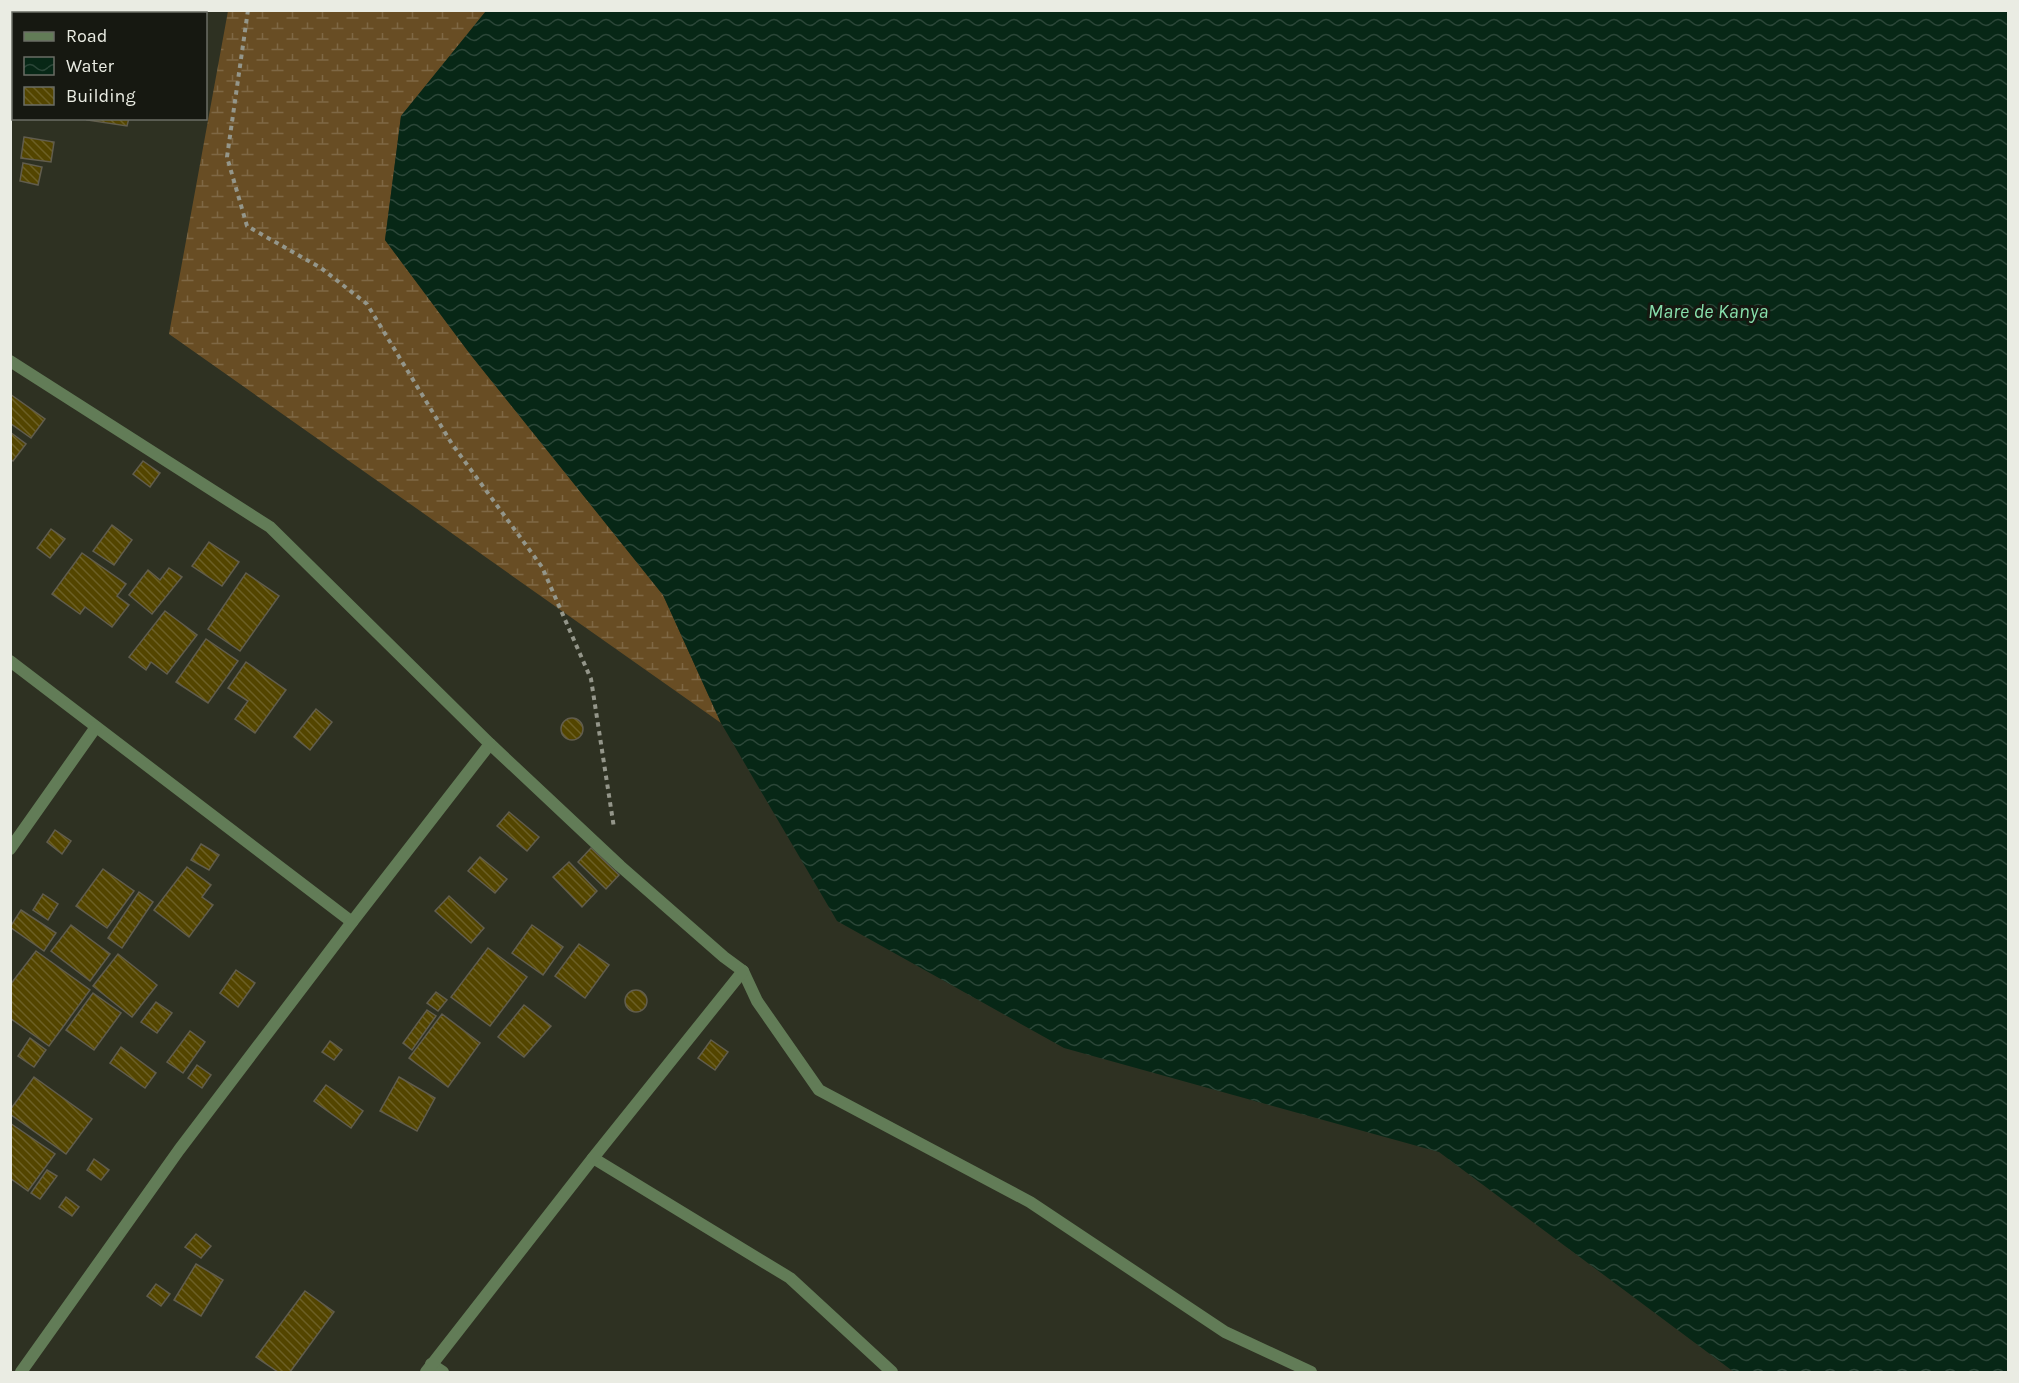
<svg xmlns="http://www.w3.org/2000/svg" width="2019" height="1383" font-family="Karla,sans-serif">
<defs>
<pattern id="wetland-marsh" width="20" height="14" patternUnits="userSpaceOnUse" patternTransform="scale(1.5)"><rect width="20" height="14" fill="#684d24"/><path d="M1 5h8M5 5V1M11 12h8M15 12V8" fill="none" stroke="#7e6744"/></pattern>
<pattern id="water-waves" width="16" height="10" patternUnits="userSpaceOnUse" patternTransform="scale(1.5)"><rect width="16" height="10" fill="#072716"/><path d="M0 5q4-4 8 0t8 0" fill="none" stroke="#2b4638"/></pattern>
<pattern id="building-back-hatch" width="6" height="6" patternUnits="userSpaceOnUse" patternTransform="scale(1.5)"><rect width="6" height="6" fill="#534500"/><path d="M-1 5l2 2M0 0l6 6M5-1l2 2" fill="none" stroke="#6c6025"/></pattern>
</defs>
<rect width="100%" height="100%" fill="#2e3122"/>
<path fill="url(#wetland-marsh)" d="M 228,11 L 486,11 L 401,116 L 385,240 L 470,354 L 663,595 L 721,723 L 169,334 Z"/>
<path fill="url(#water-waves)" d="M 486,11 L 2008,11 L 2008,1372 L 1734,1372 L 1439,1152 L 1064,1048 L 837,921 L 721,723 L 663,595 L 470,354 L 385,240 L 401,116 Z"/>
<g fill="url(#building-back-hatch)" stroke="#615d4d" stroke-width="1.5">
<path d="M 88,118 L 129,118 L 127,126 L 87,120 Z"/>
<path d="M 24,137 L 54,142 L 51,162 L 21,158 Z"/>
<path d="M 23,163 L 42,167 L 38,185 L 20,181 Z"/>
<path d="M 10,394 L 45,419 L 31,438 L 10,423 Z"/>
<path d="M 10,432 L 26,444 L 13,461 L 10,459 Z"/>
<path d="M 143,461 L 160,473 L 150,487 L 133,474 Z"/>
<path d="M 112,525 L 132,540 L 114,565 L 93,551 Z"/>
<path d="M 51,529 L 65,539 L 50,558 L 37,548 Z"/>
<path d="M 209,542 L 239,562 L 222,586 L 192,566 Z"/>
<path d="M 82,553 L 126,584 L 117,596 L 129,605 L 112,627 L 85,607 L 80,614 L 52,594 Z"/>
<path d="M 169,568 L 182,577 L 152,614 L 129,595 L 148,570 L 160,580 Z"/>
<path d="M 246,573 L 279,596 L 240,651 L 208,629 Z"/>
<path d="M 165,611 L 197,635 L 167,674 L 151,662 L 146,670 L 129,657 Z"/>
<path d="M 206,639 L 238,661 L 208,703 L 176,682 Z"/>
<path d="M 246,662 L 286,690 L 255,733 L 235,719 L 248,701 L 228,688 Z"/>
<path d="M 316,709 L 332,722 L 310,750 L 294,737 Z"/>
<circle cx="572" cy="729" r="11"/>
<path d="M 509,812 L 539,837 L 527,851 L 497,826 Z"/>
<path d="M 55,830 L 71,841 L 62,854 L 47,842 Z"/>
<path d="M 201,844 L 219,855 L 209,870 L 191,860 Z"/>
<path d="M 591,848 L 619,875 L 606,889 L 578,862 Z"/>
<path d="M 480,857 L 507,879 L 495,893 L 468,871 Z"/>
<path d="M 569,862 L 597,891 L 582,907 L 553,877 Z"/>
<path d="M 187,867 L 211,885 L 202,897 L 213,905 L 189,937 L 154,910 Z"/>
<path d="M 103,869 L 134,891 L 107,928 L 76,906 Z"/>
<path d="M 139,892 L 153,902 L 122,948 L 108,938 Z"/>
<path d="M 43,894 L 58,904 L 48,920 L 33,910 Z"/>
<path d="M 449,896 L 484,928 L 471,943 L 435,911 Z"/>
<path d="M 21,910 L 56,933 L 44,951 L 10,927 Z"/>
<path d="M 71,925 L 110,954 L 90,981 L 51,951 Z"/>
<path d="M 532,925 L 563,947 L 543,975 L 512,953 Z"/>
<path d="M 579,944 L 609,965 L 585,998 L 555,976 Z"/>
<path d="M 488,948 L 527,977 L 490,1026 L 451,997 Z"/>
<path d="M 36,951 L 90,990 L 49,1046 L 10,1018 L 10,985 Z"/>
<path d="M 118,954 L 157,985 L 132,1017 L 93,986 Z"/>
<path d="M 236,970 L 255,983 L 238,1007 L 220,993 Z"/>
<circle cx="636" cy="1001" r="11"/>
<path d="M 436,992 L 447,1000 L 438,1011 L 427,1003 Z"/>
<path d="M 93,993 L 121,1013 L 94,1050 L 66,1030 Z"/>
<path d="M 156,1002 L 172,1013 L 157,1033 L 141,1022 Z"/>
<path d="M 524,1005 L 551,1026 L 524,1057 L 498,1037 Z"/>
<path d="M 427,1010 L 436,1016 L 412,1050 L 403,1043 Z"/>
<path d="M 442,1014 L 480,1043 L 448,1087 L 409,1058 Z"/>
<path d="M 190,1031 L 205,1042 L 183,1073 L 167,1062 Z"/>
<path d="M 30,1038 L 46,1050 L 34,1067 L 18,1056 Z"/>
<path d="M 711,1040 L 728,1052 L 715,1070 L 698,1058 Z"/>
<path d="M 330,1041 L 342,1050 L 334,1060 L 322,1052 Z"/>
<path d="M 121,1047 L 156,1073 L 145,1088 L 110,1063 Z"/>
<path d="M 197,1065 L 211,1075 L 202,1088 L 188,1078 Z"/>
<path d="M 34,1077 L 92,1119 L 66,1154 L 10,1114 L 10,1110 Z"/>
<path d="M 399,1077 L 435,1098 L 417,1131 L 380,1111 Z"/>
<path d="M 326,1085 L 363,1111 L 351,1128 L 314,1101 Z"/>
<path d="M 10,1123 L 55,1154 L 28,1191 L 10,1178 Z"/>
<path d="M 94,1159 L 109,1170 L 101,1180 L 87,1170 Z"/>
<path d="M 47,1170 L 57,1176 L 40,1199 L 31,1193 Z"/>
<path d="M 66,1197 L 79,1207 L 72,1216 L 59,1207 Z"/>
<path d="M 196,1234 L 211,1246 L 201,1258 L 185,1247 Z"/>
<path d="M 196,1264 L 223,1280 L 201,1316 L 174,1300 Z"/>
<path d="M 156,1284 L 170,1294 L 161,1306 L 147,1296 Z"/>
<path d="M 305,1291 L 334,1312 L 290,1372 L 278,1372 L 256,1357 Z"/>
</g>
<g fill="none" stroke-linecap="round" stroke-linejoin="round">
<path stroke="#94968a" stroke-width="4" stroke-dasharray="4.5 4.5" stroke-linecap="butt" d="M 248,10 L 227,157 L 247,226 L 321,268 L 367,304 L 452,444 L 542,567 L 591,679 L 614,828"/>
<g stroke="#627c57" stroke-width="12">
<path d="M 10,361 L 270,527 L 490,744 L 620,866 L 724,957 L 743,971 L 757,1001 L 819,1090 L 1030,1202 L 1225,1332 L 1311,1372"/>
<path d="M 10,661 L 352,922"/>
<path d="M 10,849 L 96,727"/>
<path d="M 593,1158 L 790,1278 L 892,1372"/>
<path d="M 431,1364 L 443,1372"/>
<path d="M 21,1372 L 179,1150 L 352,922 L 490,744"/>
<path d="M 426,1372 L 593,1158 L 743,971"/>
</g>
</g>
<g text-anchor="middle" stroke-width="6" stroke-linejoin="round" paint-order="stroke">
<g font-size="20" font-style="italic" fill="#87deab" stroke="#161811">
<text x="1708" y="318">Mare de Kanya</text>
</g>
</g>
<rect width="2019" height="1383" fill="none" stroke="#eaece3" stroke-width="24"/>
<rect x="12" y="12" width="195" height="108" fill="#161811" stroke="#6b6d65" stroke-width="1.5"/>
<rect x="24" y="32" width="30" height="9" fill="#627c57" stroke="#6b6d65" stroke-width="1.5"/>
<text x="66" y="42" font-size="18" fill="#eaece3">Road</text>
<rect x="24" y="57" width="30" height="18" fill="url(#water-waves)" stroke="#6b6d65" stroke-width="1.5"/>
<text x="66" y="72" font-size="18" fill="#eaece3">Water</text>
<rect x="24" y="87" width="30" height="18" fill="url(#building-back-hatch)" stroke="#6b6d65" stroke-width="1.5"/>
<text x="66" y="102" font-size="18" fill="#eaece3">Building</text>
</svg>
